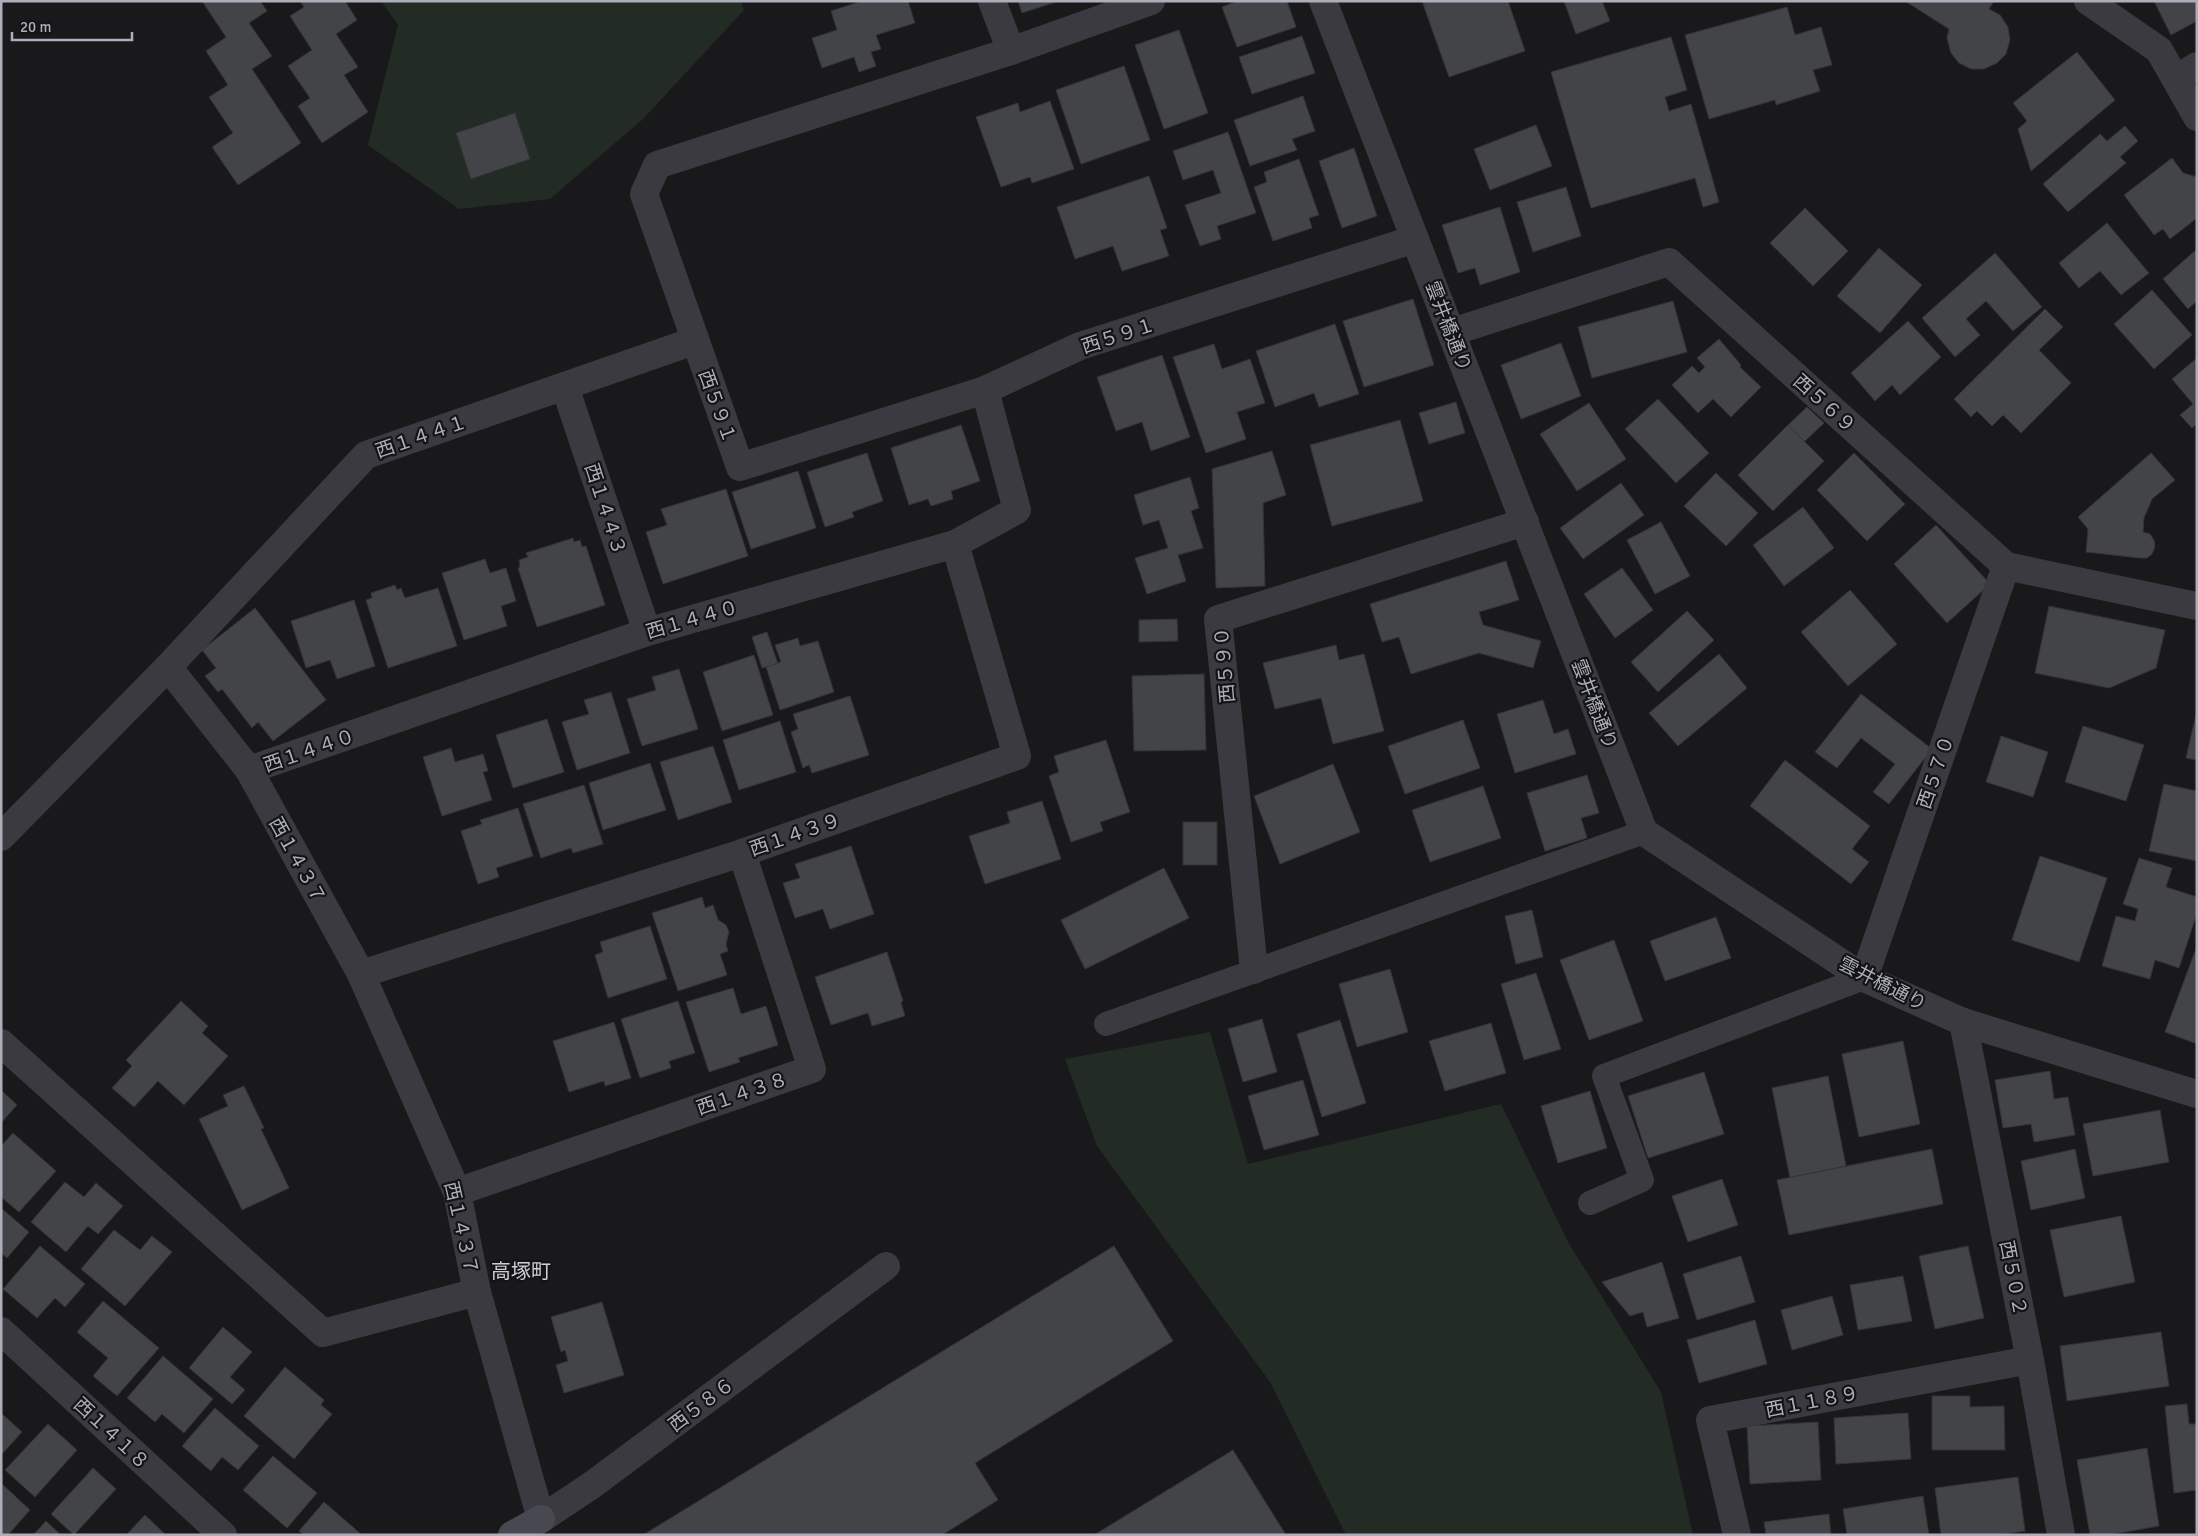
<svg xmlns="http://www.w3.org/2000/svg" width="2198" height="1536" font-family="Signika,'Noto Sans JP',sans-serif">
<rect width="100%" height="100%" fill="#19191b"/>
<g fill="#232b25">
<path d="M 381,1 L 741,1 L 744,10 L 643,119 L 550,199 L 459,209 L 368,145 L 398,25 Z"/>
<path d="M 1210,1032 L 1248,1164 L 1501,1104 L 1568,1242 L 1661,1392 L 1693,1535 L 1346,1535 L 1270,1382 L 1097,1146 L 1065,1059 Z"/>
</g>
<g fill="#434448" stroke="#343337">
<path d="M 202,1 L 260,1 L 267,11 L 249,23 L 272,56 L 252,69 L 301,143 L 238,185 L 212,147 L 233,133 L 209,97 L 228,85 L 206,51 L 226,37 Z"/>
<path d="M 300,1 L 345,1 L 357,20 L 336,34 L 358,67 L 344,75 L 368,112 L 322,143 L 298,106 L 310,98 L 288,66 L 312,50 L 290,16 L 304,7 Z"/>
<path d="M 862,1 L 908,1 L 915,23 L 876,35 L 881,49 L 871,52 L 876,66 L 859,72 L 854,57 L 822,68 L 812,38 L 837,30 L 831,11 Z"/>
<path d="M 1018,1 L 1059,1 L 1022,13 Z"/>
<path d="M 1238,1 L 1287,1 L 1296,27 L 1237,47 L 1222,7 Z"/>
<path d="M 1422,1 L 1508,1 L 1525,51 L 1449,77 Z"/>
<path d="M 1564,1 L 1602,1 L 1610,21 L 1576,34 Z"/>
<path d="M 1905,1 L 1994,1 L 1989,9 L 2000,15 L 2008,27 L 2010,40 L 2006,54 L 1997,63 L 1984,69 L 1971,69 L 1959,63 L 1951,53 L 1947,38 L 1949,29 Z"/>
<path d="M 2154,1 L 2197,1 L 2197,21 L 2171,35 Z"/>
<path d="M 1787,7 L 1795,35 L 1821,27 L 1832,65 L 1813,70 L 1820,91 L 1776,105 L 1775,100 L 1709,119 L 1685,35 Z"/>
<path d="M 1179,30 L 1208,113 L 1164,129 L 1135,45 Z"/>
<path d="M 1302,36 L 1315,73 L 1252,94 L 1239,57 Z"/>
<path d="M 1671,37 L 1687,90 L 1665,97 L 1669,111 L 1691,104 L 1719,202 L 1703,207 L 1695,178 L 1591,208 L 1551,72 Z"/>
<path d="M 2077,52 L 2115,100 L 2031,171 L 2018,129 L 2027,121 L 2013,103 Z"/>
<path d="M 1124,66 L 1150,140 L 1081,164 L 1056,90 Z"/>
<path d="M 1303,96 L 1315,131 L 1292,139 L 1297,150 L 1250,166 L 1234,120 Z"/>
<path d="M 1050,101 L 1074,169 L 1032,183 L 1030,177 L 1001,187 L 976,117 L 1018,103 L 1020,112 Z"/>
<path d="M 515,113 L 530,159 L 471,179 L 456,133 Z"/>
<path d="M 1536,125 L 1552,166 L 1490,190 L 1474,149 Z"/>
<path d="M 2125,126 L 2138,141 L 2120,157 L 2126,163 L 2068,212 L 2043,184 L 2100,134 L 2107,141 Z"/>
<path d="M 1228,132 L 1256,213 L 1217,226 L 1221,239 L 1200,246 L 1185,205 L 1221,193 L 1213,170 L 1183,180 L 1173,151 Z"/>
<path d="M 1354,148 L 1377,216 L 1342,228 L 1319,161 Z"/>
<path d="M 2172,158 L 2183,173 L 2197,177 L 2197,218 L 2170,239 L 2163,229 L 2154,235 L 2124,195 Z"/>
<path d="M 1299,159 L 1319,215 L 1309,218 L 1312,228 L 1273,241 L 1254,187 L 1267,182 L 1264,172 Z"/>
<path d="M 1149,176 L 1167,228 L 1160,230 L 1169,256 L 1122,271 L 1113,246 L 1075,259 L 1057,207 Z"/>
<path d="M 1566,187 L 1581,236 L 1533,252 L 1517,202 Z"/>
<path d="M 1500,207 L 1520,272 L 1480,285 L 1475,268 L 1458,273 L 1442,225 Z"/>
<path d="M 1805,208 L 1848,251 L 1813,286 L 1770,243 Z"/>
<path d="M 2107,223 L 2149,273 L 2121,295 L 2100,271 L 2079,288 L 2059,263 Z"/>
<path d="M 1879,248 L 1922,285 L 1880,333 L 1837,296 Z"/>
<path d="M 2197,249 L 2197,301 L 2188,309 L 2163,279 Z"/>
<path d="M 1995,253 L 2042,307 L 2013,331 L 1986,301 L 1966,319 L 1980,335 L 1955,357 L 1922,318 Z"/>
<path d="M 2152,290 L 2192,335 L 2154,369 L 2114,324 Z"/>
<path d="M 1413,299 L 1434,365 L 1364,387 L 1343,321 Z"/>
<path d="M 1673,301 L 1687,352 L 1592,378 L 1578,327 Z"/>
<path d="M 2045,309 L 2063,327 L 2039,350 L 2071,383 L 2021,433 L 2003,415 L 1992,426 L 1977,411 L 1971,417 L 1954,399 Z"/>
<path d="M 1908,321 L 1941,357 L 1900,395 L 1892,385 L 1875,401 L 1851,373 Z"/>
<path d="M 1335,324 L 1359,394 L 1319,407 L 1314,393 L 1275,407 L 1256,351 Z"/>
<path d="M 1719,339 L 1741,365 L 1740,367 L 1761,387 L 1731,417 L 1713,399 L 1698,413 L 1672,385 L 1692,366 L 1699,373 L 1705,367 L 1697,358 Z"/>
<path d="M 1561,343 L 1581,396 L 1521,419 L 1501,365 Z"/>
<path d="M 1214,344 L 1222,369 L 1250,359 L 1265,403 L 1237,412 L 1246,439 L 1206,453 L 1173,357 Z"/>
<path d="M 1162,355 L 1190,437 L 1151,451 L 1142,422 L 1116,431 L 1097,377 Z"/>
<path d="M 2197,358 L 2197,424 L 2192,428 L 2180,415 L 2193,404 L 2172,379 Z"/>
<path d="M 1658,399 L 1709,453 L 1676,483 L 1625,429 Z"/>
<path d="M 1456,402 L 1465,433 L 1429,444 L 1419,413 Z"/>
<path d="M 1589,403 L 1626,459 L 1577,491 L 1540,434 Z"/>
<path d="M 1807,407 L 1824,423 L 1804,442 L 1788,425 Z"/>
<path d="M 1400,420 L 1423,501 L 1332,526 L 1310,445 Z"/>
<path d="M 961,425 L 980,481 L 951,491 L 953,499 L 931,506 L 928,499 L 909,505 L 891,448 Z"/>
<path d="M 1788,425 L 1824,461 L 1773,511 L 1738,475 Z"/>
<path d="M 1272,451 L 1286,495 L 1263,503 L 1265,586 L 1216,588 L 1212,469 Z"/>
<path d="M 867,453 L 883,501 L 852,512 L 854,517 L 825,527 L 807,472 Z"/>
<path d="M 1854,453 L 1905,504 L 1867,541 L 1817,490 Z"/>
<path d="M 2151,453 L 2175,480 L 2152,499 L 2144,518 L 2143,532 L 2150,534 L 2154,540 L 2155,547 L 2152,554 L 2147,558 L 2140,558 L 2086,552 L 2088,529 L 2078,517 Z"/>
<path d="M 798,471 L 816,528 L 751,549 L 732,492 Z"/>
<path d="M 1716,473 L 1758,513 L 1726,546 L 1684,506 Z"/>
<path d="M 1190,477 L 1199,508 L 1191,511 L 1203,548 L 1178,555 L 1186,581 L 1147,594 L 1135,558 L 1168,548 L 1159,520 L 1143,525 L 1134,495 Z"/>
<path d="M 1621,483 L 1644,515 L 1583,559 L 1560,528 Z"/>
<path d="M 726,489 L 748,556 L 663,584 L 646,532 L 667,525 L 661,509 Z"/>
<path d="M 1803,507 L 1834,548 L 1784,586 L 1753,545 Z"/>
<path d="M 1661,522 L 1690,576 L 1655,594 L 1627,540 Z"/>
<path d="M 1936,525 L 1990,584 L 1947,623 L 1894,564 Z"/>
<path d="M 573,538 L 574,542 L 580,540 L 582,547 L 586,546 L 605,605 L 537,627 L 518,568 L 520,567 L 519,560 L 528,557 L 526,553 Z"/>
<path d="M 485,559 L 490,573 L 506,568 L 516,601 L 501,606 L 507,626 L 464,640 L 442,573 Z"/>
<path d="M 1506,561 L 1519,600 L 1479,612 L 1483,625 L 1541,641 L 1533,668 L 1479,653 L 1411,674 L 1399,637 L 1382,642 L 1370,604 Z"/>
<path d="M 1622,568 L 1653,610 L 1615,638 L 1584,594 Z"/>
<path d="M 395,585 L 397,590 L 401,588 L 405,598 L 438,588 L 457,646 L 388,668 L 366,600 L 372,598 L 371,593 Z"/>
<path d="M 1850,590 L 1897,644 L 1848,686 L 1801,632 Z"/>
<path d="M 354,600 L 375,666 L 337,679 L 330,660 L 306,668 L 291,621 Z"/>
<path d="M 2049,606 L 2165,630 L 2156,668 L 2109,688 L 2035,673 Z"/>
<path d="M 255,608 L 326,700 L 273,741 L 258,722 L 252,728 L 222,689 L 218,692 L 205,676 L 216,668 L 202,650 Z"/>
<path d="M 1687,611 L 1714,640 L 1658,692 L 1631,662 Z"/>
<path d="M 1177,619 L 1178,641 L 1139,642 L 1139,620 Z"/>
<path d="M 767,632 L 778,664 L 762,668 L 752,637 Z"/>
<path d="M 798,638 L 800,646 L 818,641 L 834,692 L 780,710 L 766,667 L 781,662 L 775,645 Z"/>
<path d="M 1336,645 L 1339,660 L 1364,654 L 1384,731 L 1333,744 L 1321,698 L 1275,709 L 1263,663 Z"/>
<path d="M 1719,654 L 1747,688 L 1678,746 L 1649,713 Z"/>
<path d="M 754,655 L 773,715 L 722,731 L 703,672 Z"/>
<path d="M 679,669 L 698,729 L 642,746 L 627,699 L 656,690 L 652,677 Z"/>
<path d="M 1204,674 L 1206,750 L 1134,751 L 1132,676 Z"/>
<path d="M 611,692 L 630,753 L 577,770 L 562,722 L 589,714 L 584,700 Z"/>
<path d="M 1861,694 L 1932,749 L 1889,804 L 1873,792 L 1895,764 L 1861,738 L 1837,768 L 1815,752 Z"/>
<path d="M 850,696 L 869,755 L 812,773 L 809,765 L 803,768 L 791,732 L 798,729 L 793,714 Z"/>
<path d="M 1543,700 L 1554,734 L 1568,729 L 1576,754 L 1515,773 L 1497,714 Z"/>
<path d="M 2197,710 L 2197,760 L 2186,758 Z"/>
<path d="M 547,719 L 564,772 L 513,788 L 496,735 Z"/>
<path d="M 1463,720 L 1480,768 L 1405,794 L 1388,746 Z"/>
<path d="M 780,721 L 796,772 L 739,790 L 723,740 Z"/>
<path d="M 2083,726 L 2144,745 L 2126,801 L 2065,782 Z"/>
<path d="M 2001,736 L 2048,752 L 2033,797 L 1986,782 Z"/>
<path d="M 1106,740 L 1130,812 L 1100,822 L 1103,831 L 1071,842 L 1049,776 L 1059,772 L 1054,756 Z"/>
<path d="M 713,746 L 732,802 L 678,820 L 660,762 Z"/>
<path d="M 451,748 L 455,762 L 483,754 L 488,771 L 483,772 L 492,800 L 442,816 L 423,757 Z"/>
<path d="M 1785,760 L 1870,826 L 1852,849 L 1869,862 L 1851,884 L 1750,806 Z"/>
<path d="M 650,763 L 666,810 L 603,830 L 589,783 Z"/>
<path d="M 1333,764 L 1360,832 L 1280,864 L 1254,796 Z"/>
<path d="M 1587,775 L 1599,813 L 1581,818 L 1587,838 L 1545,851 L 1527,793 Z"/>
<path d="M 2164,784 L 2197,791 L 2197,861 L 2149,851 Z"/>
<path d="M 584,785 L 603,844 L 573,853 L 571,848 L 541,858 L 523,804 Z"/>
<path d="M 1483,786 L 1501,838 L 1430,862 L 1412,810 Z"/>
<path d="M 1042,801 L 1061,859 L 985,884 L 969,836 L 1010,823 L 1007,812 Z"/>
<path d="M 518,808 L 533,856 L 496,868 L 499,877 L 478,884 L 461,831 L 482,824 L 480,820 Z"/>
<rect x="1183" y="822" width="34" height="43"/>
<path d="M 851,846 L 874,914 L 830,929 L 823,909 L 795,918 L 783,883 L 800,878 L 795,864 Z"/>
<path d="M 2040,856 L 2107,878 L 2079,962 L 2012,940 Z"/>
<path d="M 2139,858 L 2172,868 L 2166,887 L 2197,897 L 2197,913 L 2179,968 L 2155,960 L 2150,979 L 2102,966 L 2116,916 L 2135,921 L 2138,909 L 2123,904 Z"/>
<path d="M 1164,868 L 1189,918 L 1085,969 L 1061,920 Z"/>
<path d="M 702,897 L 705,908 L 713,905 L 718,920 L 726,925 L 729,932 L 726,944 L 728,951 L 720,954 L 727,975 L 678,991 L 652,913 Z"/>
<path d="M 1532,910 L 1543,957 L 1516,964 L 1505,916 Z"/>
<path d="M 1716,917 L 1731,958 L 1665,981 L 1650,941 Z"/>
<path d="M 650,926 L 667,979 L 608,998 L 595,955 L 603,952 L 600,942 Z"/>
<path d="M 1614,940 L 1643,1021 L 1589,1040 L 1560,960 Z"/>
<path d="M 2197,946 L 2197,1044 L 2165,1032 Z"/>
<path d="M 887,952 L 903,1001 L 901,1002 L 905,1016 L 872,1026 L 868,1013 L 831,1025 L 815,977 Z"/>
<path d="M 1390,969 L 1408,1032 L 1357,1047 L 1339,984 Z"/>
<path d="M 1536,973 L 1561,1049 L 1524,1060 L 1501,984 Z"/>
<path d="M 733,988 L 741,1014 L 766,1006 L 778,1045 L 738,1058 L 740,1062 L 709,1072 L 686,1002 Z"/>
<path d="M 181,1001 L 208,1026 L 202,1033 L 228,1056 L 184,1105 L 158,1081 L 134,1107 L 112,1088 L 132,1066 L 126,1060 Z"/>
<path d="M 678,1001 L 695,1053 L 669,1061 L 671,1068 L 640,1078 L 621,1019 Z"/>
<path d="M 1262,1019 L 1277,1072 L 1243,1082 L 1228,1029 Z"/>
<path d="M 1340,1020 L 1366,1103 L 1322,1117 L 1297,1034 Z"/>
<path d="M 614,1022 L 631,1078 L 605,1086 L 604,1081 L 569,1092 L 553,1041 Z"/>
<path d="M 1491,1023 L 1506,1073 L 1445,1091 L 1429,1041 Z"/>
<path d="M 1903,1041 L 1920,1124 L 1859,1137 L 1842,1054 Z"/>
<path d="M 2050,1071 L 2054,1099 L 2068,1097 L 2075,1135 L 2034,1142 L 2031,1124 L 2003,1128 L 1995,1080 Z"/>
<path d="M 1704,1072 L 1724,1134 L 1648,1158 L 1628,1096 Z"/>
<path d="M 1828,1076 L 1846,1166 L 1790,1178 L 1772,1088 Z"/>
<path d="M 1303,1080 L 1319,1135 L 1264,1150 L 1248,1096 Z"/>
<path d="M 244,1086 L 264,1128 L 261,1129 L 289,1188 L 242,1210 L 199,1119 L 228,1106 L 223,1095 Z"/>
<path d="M 1,1090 L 17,1105 L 1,1123 Z"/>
<path d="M 1590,1091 L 1607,1148 L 1558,1163 L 1541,1106 Z"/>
<path d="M 2160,1110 L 2169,1162 L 2093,1176 L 2083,1124 Z"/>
<path d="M 13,1133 L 56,1171 L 19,1212 L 1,1197 L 1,1146 Z"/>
<path d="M 1932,1149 L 1943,1204 L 1789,1235 L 1777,1180 Z"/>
<path d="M 2075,1149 L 2085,1198 L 2031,1210 L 2021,1161 Z"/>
<path d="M 1722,1179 L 1738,1225 L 1688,1242 L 1672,1196 Z"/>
<path d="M 65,1182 L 84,1197 L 96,1183 L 123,1206 L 98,1234 L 88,1226 L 66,1252 L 31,1222 Z"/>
<path d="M 1,1208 L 29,1232 L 7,1258 L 1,1253 Z"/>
<path d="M 2121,1216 L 2135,1282 L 2064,1297 L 2050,1230 Z"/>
<path d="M 114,1230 L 140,1250 L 152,1236 L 172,1252 L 125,1306 L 81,1269 Z"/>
<path d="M 40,1246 L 85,1284 L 65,1307 L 55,1298 L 37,1318 L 3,1289 Z"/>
<path d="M 1114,1246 L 1173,1341 L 975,1463 L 998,1500 L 942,1535 L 643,1535 Z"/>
<path d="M 1968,1246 L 1984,1318 L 1935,1329 L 1919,1256 Z"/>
<path d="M 1741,1256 L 1755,1302 L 1697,1320 L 1683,1274 Z"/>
<path d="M 1662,1262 L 1679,1318 L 1647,1327 L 1643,1312 L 1630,1316 L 1602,1282 Z"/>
<path d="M 1903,1276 L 1912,1321 L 1858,1330 L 1850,1285 Z"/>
<path d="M 1832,1296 L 1843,1335 L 1792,1350 L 1781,1310 Z"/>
<path d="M 103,1301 L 159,1348 L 117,1396 L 93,1376 L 108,1358 L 77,1332 Z"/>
<path d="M 602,1302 L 624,1375 L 564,1393 L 556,1365 L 568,1361 L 565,1350 L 561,1352 L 551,1317 Z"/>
<path d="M 1755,1320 L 1767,1364 L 1699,1383 L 1687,1340 Z"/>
<path d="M 223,1327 L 252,1352 L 230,1377 L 245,1390 L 232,1404 L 189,1368 Z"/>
<path d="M 2161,1332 L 2169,1386 L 2067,1401 L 2060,1346 Z"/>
<path d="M 163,1356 L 213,1399 L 184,1433 L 162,1414 L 155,1422 L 127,1398 Z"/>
<path d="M 285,1367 L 324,1400 L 321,1405 L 332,1414 L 294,1459 L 244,1416 Z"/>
<path d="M 1932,1396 L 1970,1396 L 1970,1407 L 2004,1406 L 2005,1450 L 1932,1450 Z"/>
<path d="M 2187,1404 L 2189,1424 L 2197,1424 L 2197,1490 L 2174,1493 L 2165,1406 Z"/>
<path d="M 215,1408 L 259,1446 L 238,1470 L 222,1457 L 211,1471 L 182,1446 Z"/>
<path d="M 1,1413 L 22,1432 L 1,1455 Z"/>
<path d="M 1908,1413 L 1911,1459 L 1836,1464 L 1834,1418 Z"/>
<path d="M 1818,1422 L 1821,1480 L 1750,1484 L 1747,1426 Z"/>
<path d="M 48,1424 L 77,1450 L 35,1497 L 5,1470 Z"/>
<path d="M 2147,1448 L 2159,1526 L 2108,1535 L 2090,1535 L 2077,1460 Z"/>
<path d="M 1233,1450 L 1286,1535 L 1094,1535 Z"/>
<path d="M 273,1456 L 317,1493 L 287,1528 L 243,1490 Z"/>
<path d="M 93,1468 L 116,1489 L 74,1535 L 51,1514 Z"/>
<path d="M 2018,1477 L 2025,1531 L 1997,1535 L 1941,1535 L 1935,1488 Z"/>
<path d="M 2,1484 L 30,1510 L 8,1535 L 1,1535 Z"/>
<path d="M 1923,1496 L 1929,1535 L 1847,1535 L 1843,1509 Z"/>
<path d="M 324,1502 L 362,1535 L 304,1535 L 299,1531 Z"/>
<path d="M 1829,1514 L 1831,1535 L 1766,1535 L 1764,1522 Z"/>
<path d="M 145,1515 L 166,1535 L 126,1535 Z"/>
<path d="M 46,1521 L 61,1535 L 33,1535 Z"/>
</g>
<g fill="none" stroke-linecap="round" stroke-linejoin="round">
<g stroke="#3a3a40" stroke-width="24">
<path d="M 1106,1024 L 1644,832"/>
<path d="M 1590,1203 L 1642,1180 L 1604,1076 L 1864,978"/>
</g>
<g stroke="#3a3a40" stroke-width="28">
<path d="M 992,1 L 1011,51"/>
<path d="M 1151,1 L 1011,51 L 657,165 L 644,194 L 740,467 L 985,390 L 1080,346 L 1415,239"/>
<path d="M 1323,1 L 1644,832 L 1864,978 L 1963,1022 L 2197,1094"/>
<path d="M 2088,1 L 2159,50 L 2197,117"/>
<path d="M 2176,79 L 2197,66"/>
<path d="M 1452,332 L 1669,262 L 2006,566 L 2197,606"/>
<path d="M 565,387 L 647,632"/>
<path d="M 168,667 L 249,770 L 361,974 L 457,1192 L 477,1292 L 541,1519 L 592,1485 L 886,1266"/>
<path d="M 249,770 L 647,632 L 955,544 L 1017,510 L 985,390"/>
<path d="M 1,837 L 168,667 L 366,455 L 694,341"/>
<path d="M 1254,970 L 1218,619 L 1525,522"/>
<path d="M 361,974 L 742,853 L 1017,756 L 955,544"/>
<path d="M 1864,978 L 2006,566"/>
<path d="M 1963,1022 L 2030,1360 L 2061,1535"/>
<path d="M 1,1043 L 323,1333 L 477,1292"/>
<path d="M 457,1192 L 812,1069 L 742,853"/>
<path d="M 1,1331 L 223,1535"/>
<path d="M 1737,1535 L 1710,1420 L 2030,1360"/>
</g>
<path stroke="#484950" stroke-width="28" d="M 512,1535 L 541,1519"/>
</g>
<g text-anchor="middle" stroke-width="4.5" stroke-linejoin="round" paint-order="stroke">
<g font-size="19" fill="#acafba" stroke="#141416">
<text transform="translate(1449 326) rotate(69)" y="7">雲井橋通り</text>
<text transform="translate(1118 335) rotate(-18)" y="7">西５９１</text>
<text transform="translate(1825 403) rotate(42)" y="7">西５６９</text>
<text transform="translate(718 406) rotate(70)" y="7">西５９１</text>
<text transform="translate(421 436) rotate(-19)" y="7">西１４４１</text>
<text transform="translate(606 509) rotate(72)" y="7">西１４４３</text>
<text transform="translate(692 619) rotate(-16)" y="7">西１４４０</text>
<text transform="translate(1224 665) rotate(-95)" y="7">西５９０</text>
<text transform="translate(1595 704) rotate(69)" y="7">雲井橋通り</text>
<text transform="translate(309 750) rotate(-19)" y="7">西１４４０</text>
<text transform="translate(1935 772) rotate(-71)" y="7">西５７０</text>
<text transform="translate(795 834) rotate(-19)" y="7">西１４３９</text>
<text transform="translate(298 860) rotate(61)" y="7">西１４３７</text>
<text transform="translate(1883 983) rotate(27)" y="7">雲井橋通り</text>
<text transform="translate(742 1093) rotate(-19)" y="7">西１４３８</text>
<text transform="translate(462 1228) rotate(77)" y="7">西１４３７</text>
<text transform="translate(2014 1278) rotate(79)" y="7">西５０２</text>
<text transform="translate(1812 1401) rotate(-11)" y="7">西１１８９</text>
<text transform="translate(701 1404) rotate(-37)" y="7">西５８６</text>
<text transform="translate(112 1433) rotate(43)" y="7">西１４１８</text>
</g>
<g font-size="20" fill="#cdced6" stroke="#141416">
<text x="521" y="1278">高塚町</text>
</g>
</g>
<rect width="2198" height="1536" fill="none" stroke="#acafba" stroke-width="5"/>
<path d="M12 32v8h120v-8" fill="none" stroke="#acafba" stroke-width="2.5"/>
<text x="20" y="32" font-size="15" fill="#acafba" stroke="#141416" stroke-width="4" paint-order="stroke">20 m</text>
</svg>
